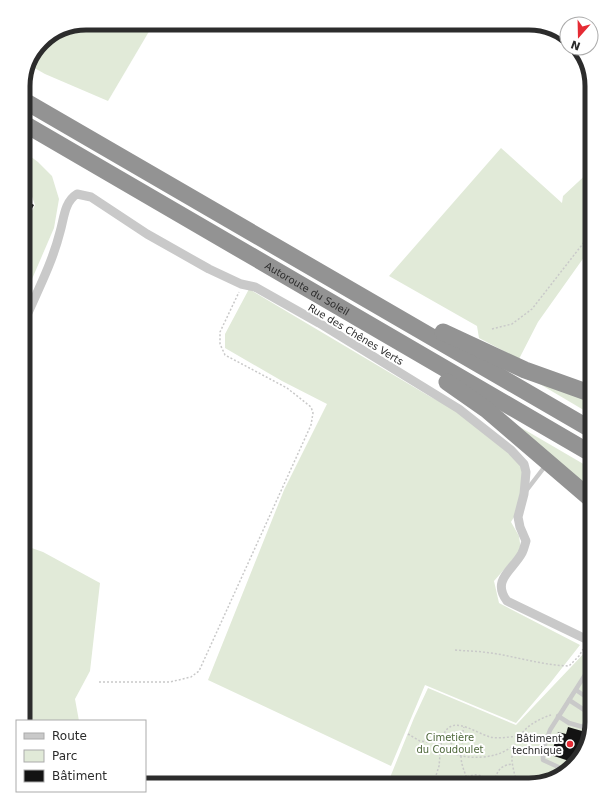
<svg xmlns="http://www.w3.org/2000/svg" width="615" height="808" font-family="'DejaVu Sans',sans-serif">
<rect width="100%" height="100%" fill="#fff"/>
<g fill="#e1ead8">
<path d="M 85,23 L 154,23 L 108,101 L 45,74 L 31,66 L 44,39 Z"/>
<path d="M 501,148 L 562,203 L 563,196 L 592,169 L 592,246 L 538,322 L 519,359 L 479,338 L 477,326 L 389,276 Z"/>
<path d="M 23,151 L 38,162 L 52,176 L 59,199 L 54,228 L 23,300 L 23,228 L 35,205 L 25,177 L 23,175 Z"/>
<path d="M 249,289 L 429,396 L 458,411 L 529,470 L 527,495 L 511,522 L 519,536 L 521,550 L 494,581 L 499,603 L 580,645 L 551,682 L 516,723 L 425,685 L 391,766 L 208,680 L 284,490 L 327,404 L 282,381 L 225,348 L 225,334 Z"/>
<path d="M 528,377 L 592,400 L 592,415 Z"/>
<path d="M 508,420 L 592,469 L 592,492 Z"/>
<path d="M 23,545 L 43,552 L 100,583 L 90,671 L 75,699 L 79,721 L 23,721 Z"/>
<path d="M 589,648 L 592,649 L 592,723 L 584,754 L 564,775 L 530,785 L 387,785 L 414,718 L 428,688 L 516,725 Z"/>
</g>
<g fill="#131313">
<path d="M 23,199 L 34,205 L 23,224 Z"/>
<path d="M 568,727 L 589,733 L 584,754 L 575,763 L 551,755 L 558,732 L 566,734 Z"/>
<path d="M 474,780 L 482,783 L 482,785 L 472,785 Z"/>
</g>
<g fill="none" stroke-linecap="round" stroke-linejoin="round">
<g stroke="#c9c9c9" stroke-width="1.5" stroke-dasharray="2 2" stroke-linecap="butt">
<path d="M 562,33 L 567,40"/>
<path d="M 572,48 L 588,73"/>
<path d="M 23,180 L 25,188 L 25,195"/>
<path d="M 492,329 L 512,324 L 532,309 L 592,232"/>
<path d="M 455,650 C 465,651 474,651 483,652 C 512,655 539,665 569,666 L 579,656 L 583,649"/>
<path d="M 99,682 L 170,682 L 191,677 L 199,671 L 311,425 L 313,413 L 311,407 L 287,388 L 225,355 L 220,344 L 220,332 L 239,292"/>
<path d="M 408,734 L 420,741 L 438,743 L 441,745 L 439,766 L 433,785"/>
<path d="M 515,745 C 509,749 502,753 495,755 C 478,759 454,759 441,745 C 446,710 471,731 490,737 C 499,739 509,737 518,736"/>
<path d="M 459,748 L 449,742 L 449,738 L 454,732 L 462,732"/>
<path d="M 458,755 C 459,750 462,745 463,740 C 464,735 462,732 464,727"/>
<path d="M 461,756 C 461,767 467,775 468,785"/>
<path d="M 467,777 C 474,774 479,774 485,778 L 486,785"/>
<path d="M 492,785 C 498,773 497,766 512,764"/>
<path d="M 495,785 L 502,785"/>
<path d="M 518,785 C 516,779 514,773 513,767 C 507,741 528,722 551,715"/>
</g>
<g stroke="#c9c9c9" stroke-width="4.5">
<path d="M 526,491 L 546,465"/>
<path d="M 576,690 L 592,701"/>
<path d="M 569,700 L 592,715"/>
<path d="M 558,716 L 569,723 L 590,729"/>
<path d="M 567,771 L 543,760 L 543,750 L 550,730 L 592,664"/>
</g>
<path stroke="#c9c9c9" stroke-width="9" d="M 23,324 C 36,294 52,264 60,232 C 64,219 64,202 77,194 L 91,197 L 147,234 L 209,269 L 241,284 L 255,287 L 319,323 L 459,409 L 511,450 L 524,464 L 526,472 L 524,494 L 518,517 L 520,527 L 526,541 C 525,544 524,549 522,553 C 513,570 491,580 507,601 L 592,642"/>
<g stroke="#939393" stroke-width="17">
<path d="M 23,100 L 592,430"/>
<path id="s1" d="M 23,123 L 592,454"/>
<path d="M 443,332 L 525,370 L 592,394"/>
<path d="M 447,382 L 487,410 L 592,500"/>
</g>
</g>
<circle fill="#e52b34" stroke="#fff" stroke-width="1.5" cx="570" cy="744" r="4"/>
<g text-anchor="middle" stroke-width="4" stroke-linejoin="round" paint-order="stroke">
<g font-size="10" fill="#2c2c2c" stroke="#fff">
<text dy="4" stroke="none"><textPath href="#s1" startOffset="329">Autoroute du Soleil</textPath></text>
<text transform="translate(356 334) rotate(31)" y="4">Rue des Chênes Verts</text>
</g>
<g font-size="10" fill="#4d673a" stroke="#fff">
<text x="450" y="741">Cimetière<tspan x="450" dy="12">du Coudoulet</tspan></text>
</g>
<g font-size="10" fill="#2c2c2c" stroke="#fff" text-anchor="end">
<text x="562" y="742">Bâtiment<tspan x="562" dy="12">technique</tspan></text>
</g>
</g>
<path d="M0 0H615V808H0ZM86 30H529A56 56 0 0 1 585 86V722A56 56 0 0 1 529 778H86A56 56 0 0 1 30 722V86A56 56 0 0 1 86 30Z" fill="#fff" fill-rule="evenodd"/>
<path fill="none" stroke="#2c2c2c" stroke-width="5" d="M86 30H529A56 56 0 0 1 585 86V722A56 56 0 0 1 529 778H86A56 56 0 0 1 30 722V86A56 56 0 0 1 86 30Z"/>
<rect x="16" y="720" width="130" height="72" fill="#ffffff" stroke="#ababab"/>
<rect x="24" y="733" width="20" height="6" fill="#c9c9c9" stroke="#ababab"/>
<text x="52" y="740" font-size="12" fill="#2c2c2c">Route</text>
<rect x="24" y="750" width="20" height="12" fill="#e1ead8" stroke="#ababab"/>
<text x="52" y="760" font-size="12" fill="#2c2c2c">Parc</text>
<rect x="24" y="770" width="20" height="12" fill="#131313" stroke="#ababab"/>
<text x="52" y="780" font-size="12" fill="#2c2c2c">Bâtiment</text>
<g transform="translate(579 36) rotate(200)"><circle r="19" fill="#ffffff" stroke="#ababab"/>
<path d="M0-3L7 15L0 10L-7 15Z" fill="#e52b34"/>
<text y="-6" font-size="11" font-weight="bold" text-anchor="middle" fill="#2c2c2c">N</text>
</g>
</svg>
